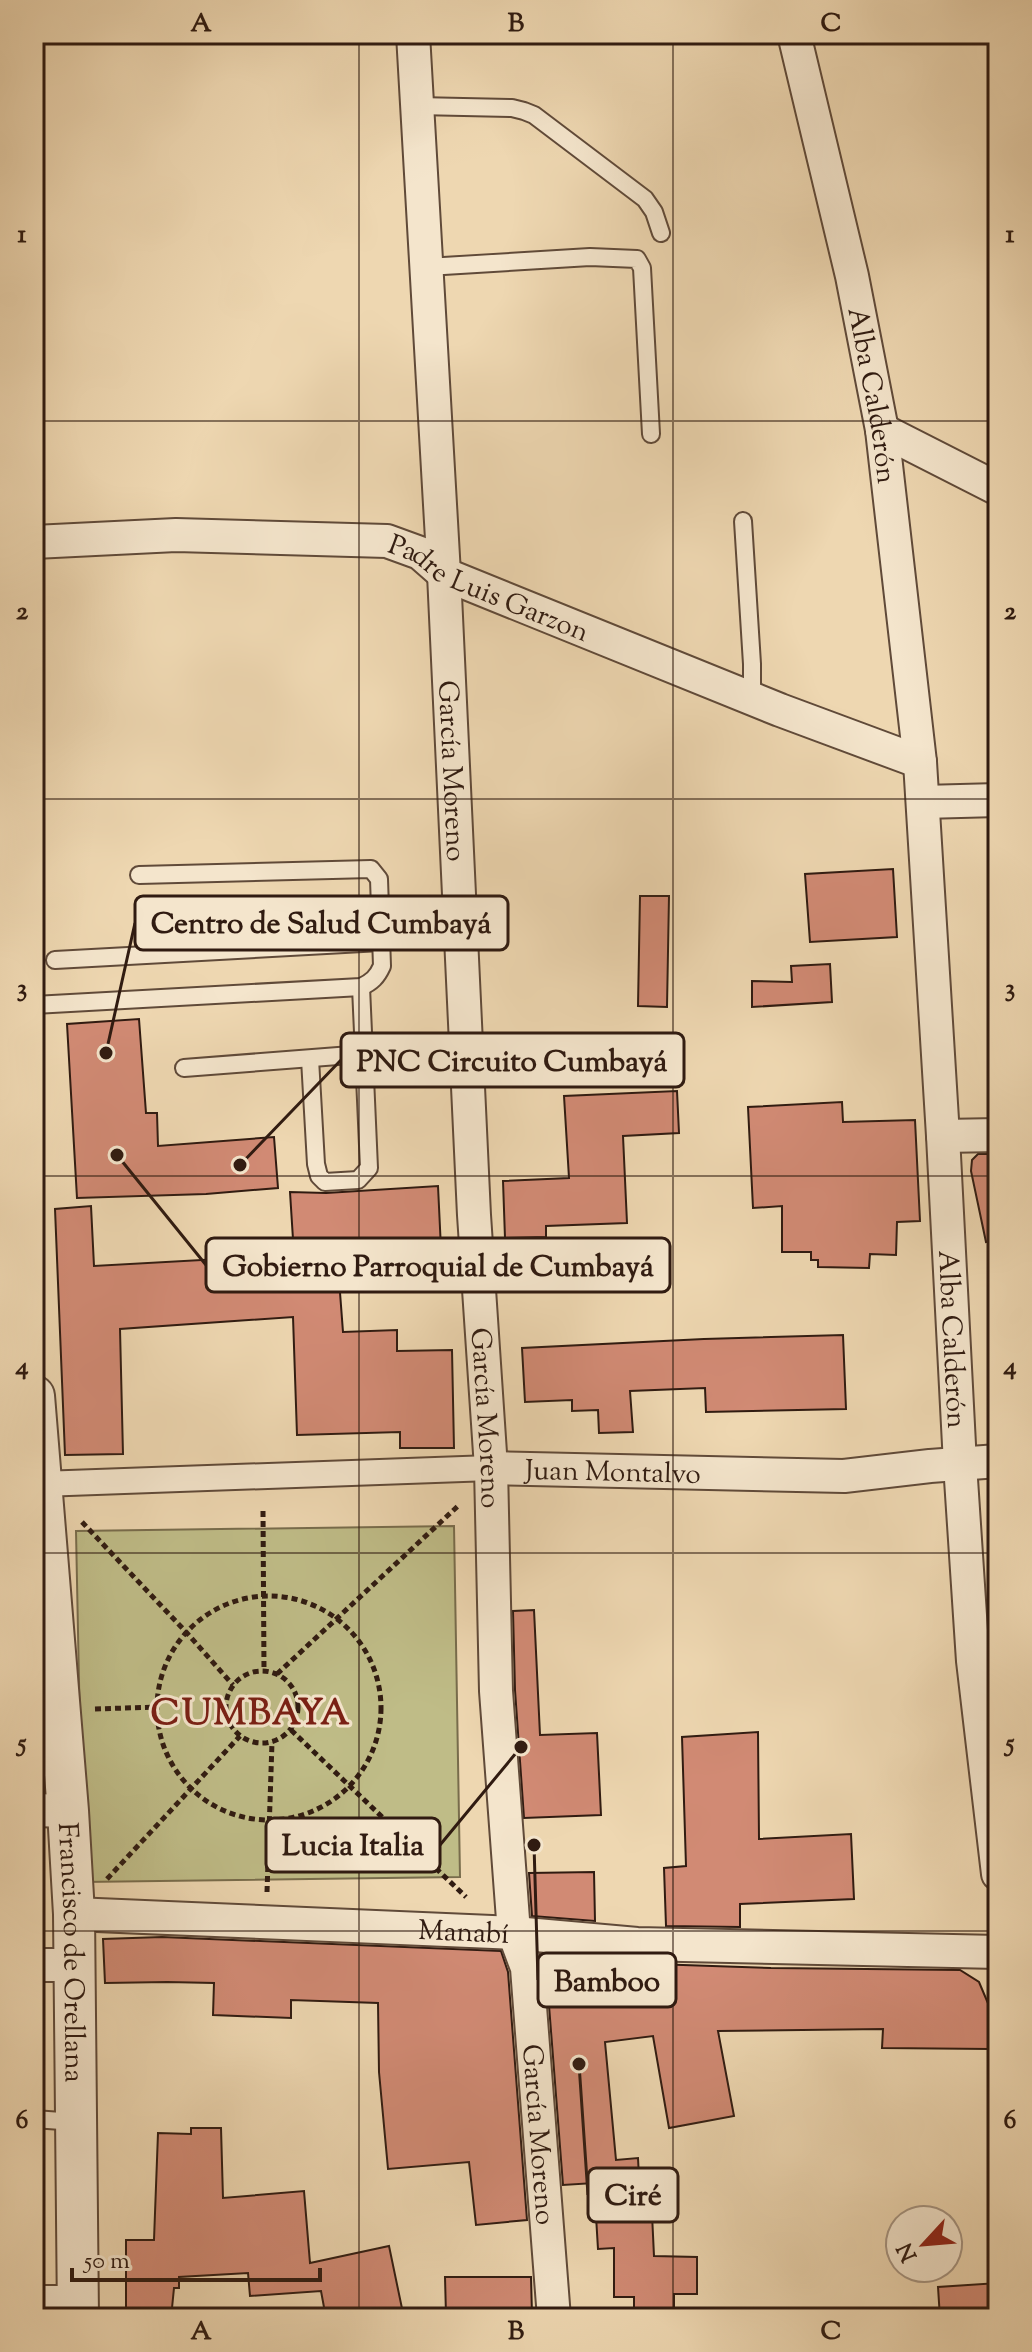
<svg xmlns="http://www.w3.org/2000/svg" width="1032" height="2352" font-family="'Sorts Mill Goudy',serif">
<rect width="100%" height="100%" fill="#eed7b1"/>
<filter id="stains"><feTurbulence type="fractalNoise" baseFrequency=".0025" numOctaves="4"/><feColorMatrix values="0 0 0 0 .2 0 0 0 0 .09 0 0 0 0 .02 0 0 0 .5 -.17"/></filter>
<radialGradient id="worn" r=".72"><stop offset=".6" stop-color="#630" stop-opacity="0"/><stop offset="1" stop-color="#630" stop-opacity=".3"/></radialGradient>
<path fill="#bfbc87" stroke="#786c4c" stroke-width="2" d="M 454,1526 L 460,1877 L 83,1882 L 76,1531 Z"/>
<g fill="#d18a74" stroke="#301b11" stroke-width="2">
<path d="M 893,869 L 897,937 L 810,942 L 805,874 Z"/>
<path d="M 640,896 L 669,896 L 667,1007 L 638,1006 Z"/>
<path d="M 830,964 L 832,1002 L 752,1007 L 752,981 L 792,982 L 791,966 Z"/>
<path d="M 139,1019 L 146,1113 L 157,1113 L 158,1146 L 274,1137 L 278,1188 L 206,1194 L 77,1198 L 67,1024 Z"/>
<path d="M 677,1091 L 679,1133 L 623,1136 L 627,1223 L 546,1226 L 546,1237 L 505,1238 L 503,1181 L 569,1178 L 564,1096 Z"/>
<path d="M 842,1102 L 843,1122 L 915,1120 L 920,1221 L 897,1222 L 896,1255 L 870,1254 L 869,1268 L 818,1267 L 818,1260 L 811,1260 L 811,1252 L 782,1252 L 782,1206 L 753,1208 L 748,1107 Z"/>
<path d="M 978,1154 L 998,1154 L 998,1240 L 986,1242 L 971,1171 L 972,1160 Z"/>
<path d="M 438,1186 L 441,1249 L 337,1253 L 343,1332 L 397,1330 L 397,1351 L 452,1350 L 454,1448 L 400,1448 L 400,1432 L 297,1435 L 293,1317 L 120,1329 L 123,1454 L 65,1455 L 55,1209 L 91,1206 L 94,1266 L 294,1255 L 290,1192 L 326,1193 Z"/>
<path d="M 843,1335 L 846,1409 L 706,1412 L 705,1388 L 630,1391 L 633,1432 L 599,1433 L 598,1410 L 572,1411 L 572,1400 L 525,1402 L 522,1348 L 704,1339 Z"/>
<path d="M 534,1610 L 540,1735 L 597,1733 L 601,1815 L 524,1818 L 515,1690 L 513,1611 Z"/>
<path d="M 758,1732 L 759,1839 L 851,1834 L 854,1899 L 740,1904 L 740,1927 L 666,1926 L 664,1868 L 686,1866 L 682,1737 Z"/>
<path d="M 594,1872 L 595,1921 L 532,1916 L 529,1873 Z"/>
<path d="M 162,1937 L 501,1951 L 508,1972 L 527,2220 L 476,2225 L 469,2162 L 388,2169 L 379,2072 L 378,2003 L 291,2000 L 291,2018 L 213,2015 L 214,1983 L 167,1982 L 105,1983 L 103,1939 Z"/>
<path d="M 542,1955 L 595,1959 L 595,1962 L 771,1968 L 960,1970 L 979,1982 L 990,2008 L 990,2049 L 882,2048 L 883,2029 L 718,2031 L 734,2116 L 669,2128 L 653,2036 L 605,2042 L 616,2160 L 638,2158 L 641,2215 L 652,2214 L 654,2256 L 697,2257 L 697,2294 L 674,2294 L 674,2310 L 634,2310 L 634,2297 L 614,2297 L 614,2248 L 598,2249 L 594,2183 L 563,2185 L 546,1967 Z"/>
<path d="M 191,2128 L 221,2128 L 223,2198 L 304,2191 L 310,2263 L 389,2246 L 404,2318 L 326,2318 L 321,2291 L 250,2296 L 248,2273 L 179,2277 L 179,2288 L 174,2288 L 171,2318 L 126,2318 L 126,2240 L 154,2240 L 158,2133 L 191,2134 Z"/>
<path d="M 445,2277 L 531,2277 L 532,2315 L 446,2315 Z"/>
<path d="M 998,2283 L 998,2318 L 940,2318 L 938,2287 Z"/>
</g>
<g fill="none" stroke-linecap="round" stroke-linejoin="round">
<defs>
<g id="service">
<path d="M 417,106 L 512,108 L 524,111 L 534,115 L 645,199 L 654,212 L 661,233"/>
<path d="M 427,267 L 590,257 L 637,259 L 642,268 L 651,434"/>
<path d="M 743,521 L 752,664 L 752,699"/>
<path d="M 55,960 L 381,942"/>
<path d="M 34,1005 L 361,987 C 372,982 377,977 382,966 L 379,879 L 371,869 L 139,875"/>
<path d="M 310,1059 L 316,1164 L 319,1176 L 325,1182 L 358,1180 L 369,1168 L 361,987"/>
<path d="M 184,1068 L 364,1054"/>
<path d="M 34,2119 L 75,2122"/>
</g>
<path id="pedestrian" d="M 41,1484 L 491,1468"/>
<g id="minor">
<path id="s1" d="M 413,34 L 444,574 L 474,1215 L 491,1468 L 496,1691 L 514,1933 L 527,1968 L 554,2318"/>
<path id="s2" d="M 794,34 L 852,276 L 882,430 L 920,762 L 943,1136 L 960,1464 L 973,1661 L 998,1874"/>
<path d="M 882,430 L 998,489"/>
<path id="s3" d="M 34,542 L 176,535 L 387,541 L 420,553 L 444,574 L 780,710 L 920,762"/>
<path d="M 923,802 L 998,800"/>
<path d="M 943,1136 L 998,1135"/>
<path id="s4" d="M 491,1468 L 844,1476 L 930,1466 L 998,1461"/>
<path d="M 34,1810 L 68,1811"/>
<path id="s5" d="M 74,1914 L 514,1933 L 637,1944 L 998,1952"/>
<path d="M 34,1965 L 75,1965"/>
<path d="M 34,2302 L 78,2302"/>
</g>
<g id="tertiary">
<path id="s6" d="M 34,1396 L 68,1811 L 74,1914 L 78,2318"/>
</g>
</defs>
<use href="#service" stroke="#604a39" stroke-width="20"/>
<use href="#pedestrian" stroke="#604a39" stroke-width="28"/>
<use href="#minor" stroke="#604a39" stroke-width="36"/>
<use href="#tertiary" stroke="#604a39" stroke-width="44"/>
<g stroke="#301b11" stroke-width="5" stroke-dasharray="6 4" stroke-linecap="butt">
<path d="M 263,1511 L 264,1670"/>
<path d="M 82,1522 L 186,1632 L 233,1685"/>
<circle cx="269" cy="1708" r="112"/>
<circle cx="262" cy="1707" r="36"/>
<path d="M 277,1674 L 458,1506"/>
<path d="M 95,1709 L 158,1707"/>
<path d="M 291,1730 L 466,1897"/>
<path d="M 107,1879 L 240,1736"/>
<path d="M 267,1892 L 272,1742"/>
</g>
<use href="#service" stroke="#f4e5cc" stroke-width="16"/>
<use href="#pedestrian" stroke="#f4e5cc" stroke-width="24"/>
<use href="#minor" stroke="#f4e5cc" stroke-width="32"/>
<use href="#tertiary" stroke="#f4e5cc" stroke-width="40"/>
</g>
<path fill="none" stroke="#301b11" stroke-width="2" stroke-opacity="0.55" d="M 359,34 L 359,2318M 673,34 L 673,2318M 34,421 L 998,421M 34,799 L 998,799M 34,1176 L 998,1176M 34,1553 L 998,1553M 34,1931 L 998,1931"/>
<g text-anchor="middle" stroke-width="6" stroke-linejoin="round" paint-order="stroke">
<g font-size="28" fill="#301b11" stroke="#f4e5cc">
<text dy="10" stroke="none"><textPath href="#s2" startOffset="370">Alba Calderón</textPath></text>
<text dy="10" stroke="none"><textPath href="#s3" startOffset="466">Padre Luis Garzon</textPath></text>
<text dy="10" stroke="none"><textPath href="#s1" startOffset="738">García Moreno</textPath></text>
<text dy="10" stroke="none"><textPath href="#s2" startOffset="1318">Alba Calderón</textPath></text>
<text dy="10" stroke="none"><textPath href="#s1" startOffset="1386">García Moreno</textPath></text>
<text dy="10" stroke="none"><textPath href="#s4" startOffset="122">Juan Montalvo</textPath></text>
<text dy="10" stroke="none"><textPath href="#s5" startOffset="390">Manabí</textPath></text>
<text dy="10" stroke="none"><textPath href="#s6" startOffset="558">Francisco de Orellana</textPath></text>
<text dy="10" stroke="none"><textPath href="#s1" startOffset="2106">García Moreno</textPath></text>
</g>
<g font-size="36" font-weight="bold" letter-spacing="2" fill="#7a1f14" stroke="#f4e5cc">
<text x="251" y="1724">CUMBAYA</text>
</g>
</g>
<path fill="none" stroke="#301b11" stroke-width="3" d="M106 1053L135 923M240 1165L341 1060M117 1155L206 1265M521 1747L440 1845M534 1845L538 1980M579 2064L588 2195"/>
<g fill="#301b11" stroke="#f4e5cc" stroke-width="3">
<circle cx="106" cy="1053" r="8"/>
<circle cx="240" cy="1165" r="8"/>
<circle cx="117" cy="1155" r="8"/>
<circle cx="521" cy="1747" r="8"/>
<circle cx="534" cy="1845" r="8"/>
<circle cx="579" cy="2064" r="8"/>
</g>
<g fill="#f4e5cc" stroke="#301b11" stroke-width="3">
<rect x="135" y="896" width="373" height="54" rx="8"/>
<rect x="341" y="1033" width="343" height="54" rx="8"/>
<rect x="206" y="1238" width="464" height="54" rx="8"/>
<rect x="266" y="1818" width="174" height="54" rx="8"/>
<rect x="538" y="1953" width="138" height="54" rx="8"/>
<rect x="588" y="2168" width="90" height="54" rx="8"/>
</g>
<g font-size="30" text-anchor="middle" font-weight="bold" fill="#301b11">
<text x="321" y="933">Centro de Salud Cumbayá</text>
<text x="512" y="1071">PNC Circuito Cumbayá</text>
<text x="438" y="1276">Gobierno Parroquial de Cumbayá</text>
<text x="353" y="1855">Lucia Italia</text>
<text x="607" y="1991">Bamboo</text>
<text x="633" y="2205">Ciré</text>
</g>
<rect width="1032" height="2352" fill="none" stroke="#eed7b1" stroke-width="88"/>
<g transform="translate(924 2244) rotate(244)"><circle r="38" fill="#f4e5cc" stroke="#a69481" stroke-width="2"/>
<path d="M0-6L14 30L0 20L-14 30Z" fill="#8f2418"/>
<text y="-12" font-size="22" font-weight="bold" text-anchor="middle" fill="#301b11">N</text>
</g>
<path d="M72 2268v12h248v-12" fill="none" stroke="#301b11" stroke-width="4"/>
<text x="84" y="2268" font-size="24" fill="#301b11" stroke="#f4e5cc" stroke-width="6" paint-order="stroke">50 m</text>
<rect x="44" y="44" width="944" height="2264" fill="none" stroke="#301b11" stroke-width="3"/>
<g font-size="26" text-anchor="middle" font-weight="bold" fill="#301b11">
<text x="201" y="31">A</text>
<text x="516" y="31">B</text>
<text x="831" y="31">C</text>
<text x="22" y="242">1</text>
<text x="1010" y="242">1</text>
<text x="22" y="619">2</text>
<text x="1010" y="619">2</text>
<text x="22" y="996">3</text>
<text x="1010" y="996">3</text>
<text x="22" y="1374">4</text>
<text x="1010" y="1374">4</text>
<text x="22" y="1751">5</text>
<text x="1010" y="1751">5</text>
<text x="22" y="2128">6</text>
<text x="1010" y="2128">6</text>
<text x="201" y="2339">A</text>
<text x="516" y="2339">B</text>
<text x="831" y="2339">C</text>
</g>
<rect width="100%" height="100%" filter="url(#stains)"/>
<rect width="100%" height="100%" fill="url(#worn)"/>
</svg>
